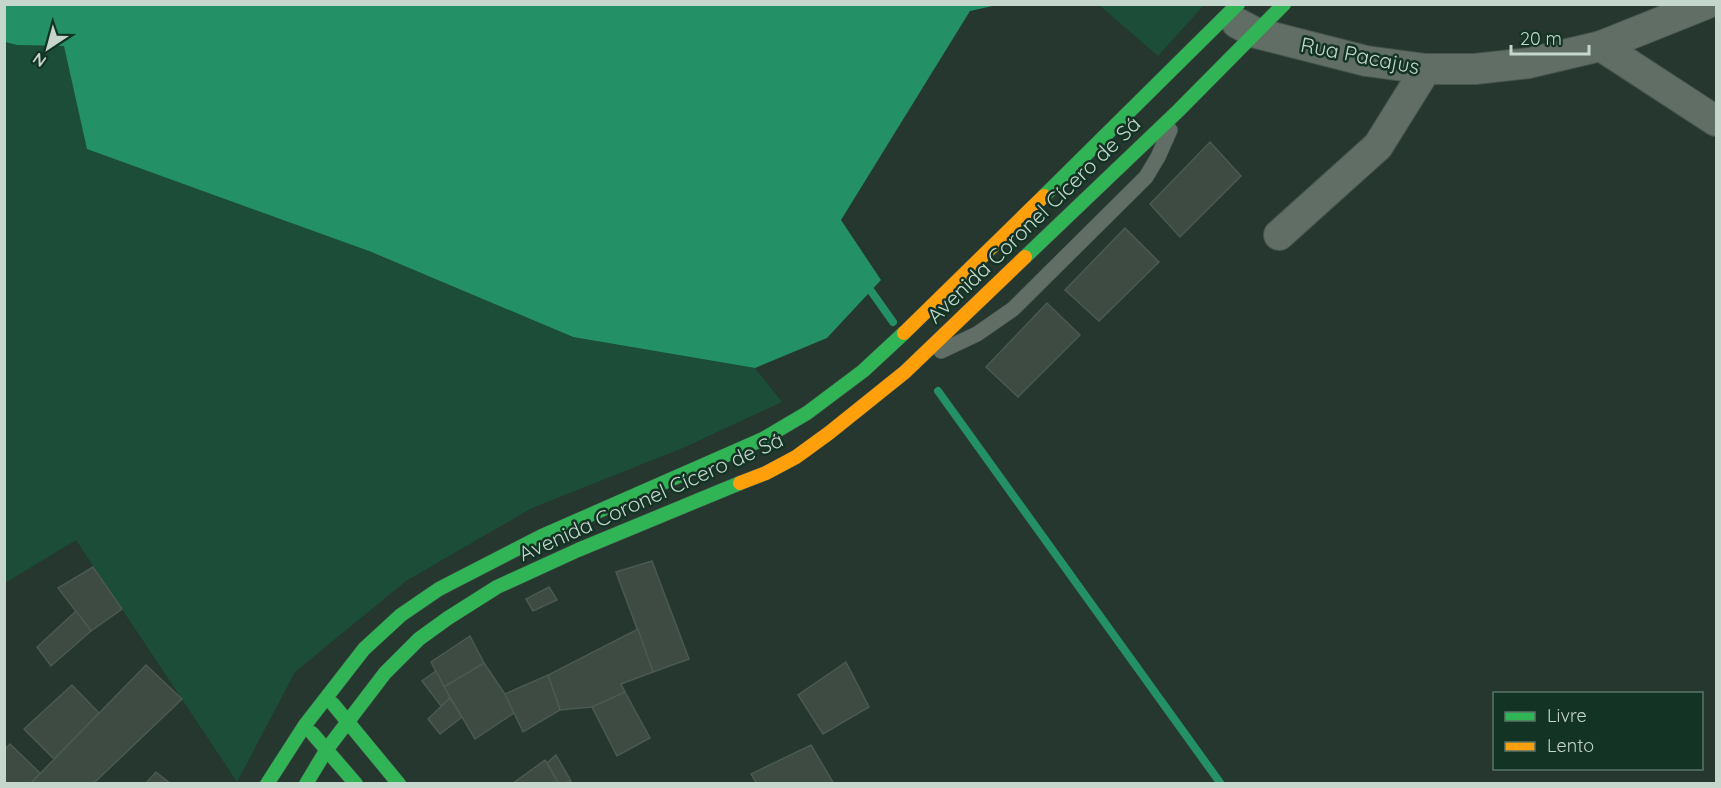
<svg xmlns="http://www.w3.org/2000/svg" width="1721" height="788" font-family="Quicksand,sans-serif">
<rect width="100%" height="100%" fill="#25372e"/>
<g fill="#1b4d38">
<path d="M 1099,5 L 1204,5 L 1158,56 Z"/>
<path d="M 5,42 L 17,45 L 64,46 L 369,251 L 573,337 L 755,368 L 782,402 L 683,448 L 532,508 L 406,581 L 295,672 L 237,782 L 76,540 L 5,583 Z"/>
</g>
<path fill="#249065" d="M 5,4 L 997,4 L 997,5 L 970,11 L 841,220 L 881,280 L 827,338 L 755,368 L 573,337 L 369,251 L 87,149 L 64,46 L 17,45 L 5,42 Z"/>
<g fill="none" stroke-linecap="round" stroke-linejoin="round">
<g stroke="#249065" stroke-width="8">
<path d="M 866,284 L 893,322"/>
<path d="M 938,391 L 1221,784"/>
</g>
</g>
<g fill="#3d4b43" stroke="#4a5952" stroke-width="1.5">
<path d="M 1210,142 L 1241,176 L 1180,237 L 1150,204 Z"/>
<path d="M 1125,228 L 1159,262 L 1099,321 L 1065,290 Z"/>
<path d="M 1047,303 L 1080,335 L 1018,397 L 986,367 Z"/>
<path d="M 652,561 L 689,659 L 653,672 L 616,572 Z"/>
<path d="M 93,567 L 122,609 L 91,631 L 58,588 Z"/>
<path d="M 549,587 L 557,600 L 533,611 L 526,599 Z"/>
<path d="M 76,611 L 91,631 L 51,666 L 37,647 Z"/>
<path d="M 638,629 L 653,672 L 621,684 L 625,692 L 592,707 L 560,710 L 548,675 Z"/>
<path d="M 470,636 L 484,663 L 444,687 L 431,662 Z"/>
<path d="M 846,662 L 869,707 L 823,734 L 798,695 Z"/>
<path d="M 484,663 L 505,694 L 514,713 L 475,739 L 444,687 Z"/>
<path d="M 146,665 L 182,699 L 95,782 L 97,784 L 30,784 Z"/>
<path d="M 436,671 L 450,698 L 441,706 L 422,681 Z"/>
<path d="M 548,675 L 560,710 L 523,732 L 505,694 Z"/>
<path d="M 72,685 L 99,713 L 54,759 L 24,729 Z"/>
<path d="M 625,692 L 650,738 L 617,756 L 592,707 Z"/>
<path d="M 450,698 L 462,717 L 440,734 L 428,719 Z"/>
<path d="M 10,744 L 40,773 L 30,784 L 4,784 L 4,750 Z"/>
<path d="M 811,745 L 834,784 L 757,784 L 751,774 Z"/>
<path d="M 556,755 L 571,781 L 559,784 L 547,763 Z"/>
<path d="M 545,760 L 559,784 L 512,784 Z"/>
<path d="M 156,772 L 171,784 L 145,784 Z"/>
</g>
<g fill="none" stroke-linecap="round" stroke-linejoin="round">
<defs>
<path id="lane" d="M 941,351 L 977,334 L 1013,309 L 1146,177 L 1158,157 L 1170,130"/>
<g id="street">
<path d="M 1237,23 L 1256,33 L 1366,61 L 1426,69 L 1475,69 L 1529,63 L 1601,46 L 1706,4"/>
<path d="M 1601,46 L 1716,121"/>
<path d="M 1279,235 L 1378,146 L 1426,69"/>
</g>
<g id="fast">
<path d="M 1044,196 L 1238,4"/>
<path d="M 1025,257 L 1178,111 L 1284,4"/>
<path d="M 333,704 L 399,784"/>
<path d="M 312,733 L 356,784"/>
<path d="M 267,784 L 305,725 L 364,649 L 401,615 L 439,589 L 542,536 L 763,439 L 807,413 L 863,371 L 904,333"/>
<path d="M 306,784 L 327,749 L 385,673 L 419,639 L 448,618 L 497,587 L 578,550 L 740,483"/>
</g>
<g id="slow">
<path d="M 904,333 L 1044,196"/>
<path d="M 740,483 L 766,473 L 796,457 L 829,433 L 905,372 L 1025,257"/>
</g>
</defs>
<use href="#lane" stroke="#45544d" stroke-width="16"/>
<use href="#street" stroke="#45544d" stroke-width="32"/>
<use href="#fast" stroke="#45544d" stroke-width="15"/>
<use href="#slow" stroke="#45544d" stroke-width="15"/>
<use href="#lane" stroke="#606e66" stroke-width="15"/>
<use href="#street" stroke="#606e66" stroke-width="30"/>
<use href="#fast" stroke="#30b455" stroke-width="14"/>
<use href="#slow" stroke="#ff9f0a" stroke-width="14"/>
</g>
<g text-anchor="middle" stroke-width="5" stroke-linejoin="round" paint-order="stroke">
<g font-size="21" fill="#c5d7cc" stroke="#133324">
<text transform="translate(1360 56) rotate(11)" y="7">Rua Pacajus</text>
<text transform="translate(1034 220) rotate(-44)" y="7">Avenida Coronel Cícero de Sá</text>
<text transform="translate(651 497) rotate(-24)" y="7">Avenida Coronel Cícero de Sá</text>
</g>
</g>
<rect width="1721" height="788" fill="none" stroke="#c5d7cc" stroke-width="12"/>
<rect x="1493" y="692" width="210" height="78" fill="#133324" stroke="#5a7567" stroke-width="1.5"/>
<rect x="1505" y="712" width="30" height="9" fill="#30b455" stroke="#5a7567" stroke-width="1.5"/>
<text x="1547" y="722" font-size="18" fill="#c5d7cc">Livre</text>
<rect x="1505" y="742" width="30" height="9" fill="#ff9f0a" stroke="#5a7567" stroke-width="1.5"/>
<text x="1547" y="752" font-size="18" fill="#c5d7cc">Lento</text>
<g transform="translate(48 48) rotate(216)" stroke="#133324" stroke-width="4.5" paint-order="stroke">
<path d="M0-4.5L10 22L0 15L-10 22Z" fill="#c5d7cc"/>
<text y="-9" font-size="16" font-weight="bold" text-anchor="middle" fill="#c5d7cc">N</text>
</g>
<path d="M1511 45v9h78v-9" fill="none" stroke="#c5d7cc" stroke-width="3"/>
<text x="1520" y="45" font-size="18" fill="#c5d7cc" stroke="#133324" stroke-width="4.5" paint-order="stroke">20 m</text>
</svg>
